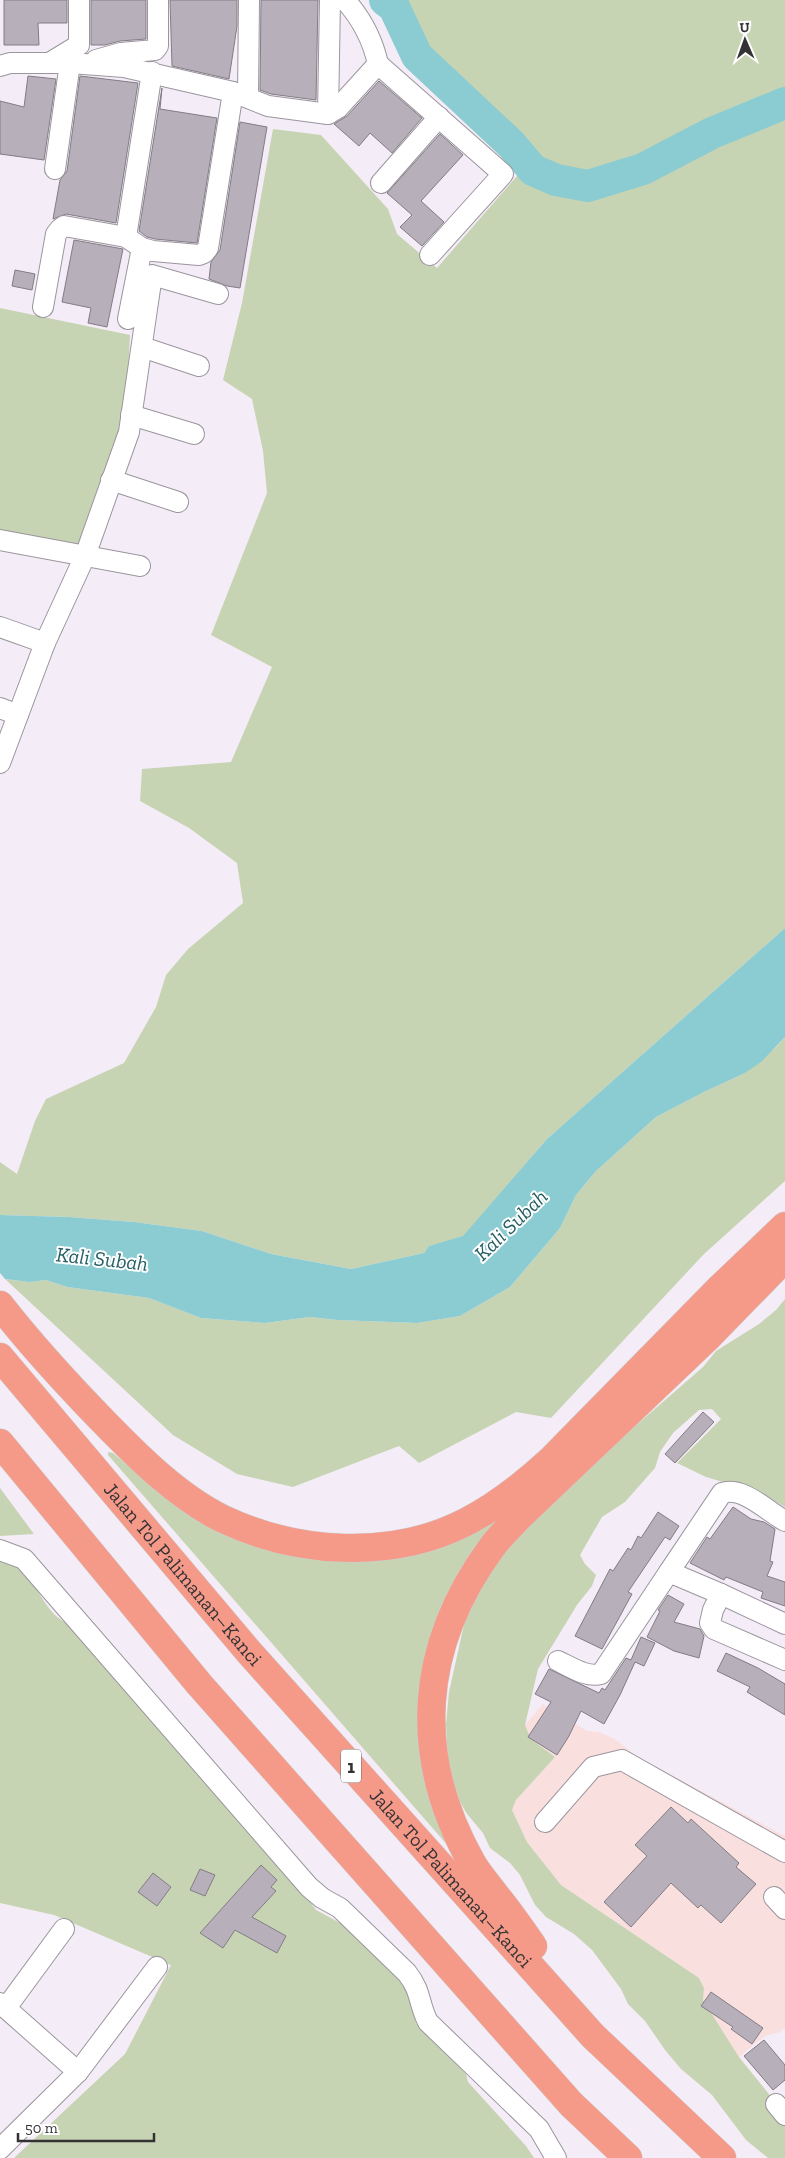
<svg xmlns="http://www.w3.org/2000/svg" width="785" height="2158" font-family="'Zilla Slab',serif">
<rect width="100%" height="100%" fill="#f4edf7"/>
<path fill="#fadfdf" d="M 543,1704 L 587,1731 L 599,1732 L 615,1739 L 638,1757 L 785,1836 L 785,2028 L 780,2032 L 765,2036 L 739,2057 L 703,2000 L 704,1988 L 699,1978 L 561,1885 L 527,1842 L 512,1810 L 516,1800 L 555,1757 L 531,1739 L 525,1725 Z"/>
<g fill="#c7d4b3">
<path d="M 389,0 L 785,0 L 785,928 L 547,1139 L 463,1237 L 429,1246 L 424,1253 L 351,1269 L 271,1254 L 202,1231 L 134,1222 L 69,1217 L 0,1215 L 0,1162 L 17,1174 L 35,1121 L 46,1099 L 124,1063 L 156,1007 L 166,975 L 188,949 L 243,903 L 237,863 L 189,828 L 140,801 L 142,769 L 231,762 L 272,667 L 211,635 L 267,493 L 263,451 L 252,399 L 223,380 L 242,303 L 273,129 L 321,135 L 388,209 L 397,234 L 437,268 L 517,176 L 530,144 L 454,75 Z"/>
<path d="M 0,308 L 130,335 L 126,411 L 87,537 L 77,546 L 0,534 Z"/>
<path d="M 785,1037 L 785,1181 L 704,1254 L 551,1418 L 516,1412 L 419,1463 L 399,1446 L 293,1487 L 237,1474 L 173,1435 L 5,1279 L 29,1282 L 46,1280 L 67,1287 L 149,1298 L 201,1318 L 265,1323 L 310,1317 L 337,1320 L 417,1323 L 460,1316 L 510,1287 L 560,1228 L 576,1195 L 596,1171 L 656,1117 L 704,1092 L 745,1073 L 777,1046 Z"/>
<path d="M 785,1299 L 785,1507 L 753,1487 L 733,1485 L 706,1477 L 677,1463 L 721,1419 L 712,1409 L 699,1410 L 673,1433 L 660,1452 L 655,1468 L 625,1502 L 602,1517 L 580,1555 L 585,1564 L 596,1575 L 592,1586 L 577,1605 L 538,1669 L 525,1725 L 531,1739 L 555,1757 L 516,1800 L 512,1810 L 527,1842 L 561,1885 L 699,1978 L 704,1988 L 703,2000 L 739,2057 L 785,2114 L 785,2158 L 768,2158 L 746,2140 L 712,2095 L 681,2069 L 665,2050 L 645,2021 L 628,2004 L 621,1989 L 592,1950 L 574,1934 L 546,1917 L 535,1905 L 520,1875 L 510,1863 L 490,1848 L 483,1833 L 467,1814 L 455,1793 L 448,1769 L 446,1724 L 449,1692 L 469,1602 L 500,1552 L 618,1441 L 703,1367 L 716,1351 L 759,1324 L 776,1310 Z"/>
<path d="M 108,1452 L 113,1453 L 163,1495 L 338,1555 L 515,1500 C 497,1522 478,1543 463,1566 C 421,1630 406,1714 429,1788 C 436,1808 445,1828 453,1848 L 449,1847 L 108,1455 Z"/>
<path d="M 0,1488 L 34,1534 L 0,1536 Z"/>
<path d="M 0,1561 C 30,1563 37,1598 56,1616 C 62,1621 70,1625 76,1629 L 298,1885 L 316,1910 L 342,1924 L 383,1959 L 409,1991 L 416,2023 L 466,2074 L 468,2082 L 526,2146 L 534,2158 L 14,2158 L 125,2054 L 171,1965 L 54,1915 L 0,1903 Z"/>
</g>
<path fill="#8accd2" d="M 785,928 L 785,1037 L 761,1062 L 745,1073 L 704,1092 L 656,1117 L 596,1171 L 576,1195 L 560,1228 L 510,1287 L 460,1316 L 417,1323 L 337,1320 L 310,1317 L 265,1323 L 201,1318 L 149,1298 L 67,1287 L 46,1280 L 29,1282 L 5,1279 L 0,1273 L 0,1215 L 69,1217 L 134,1222 L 202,1231 L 271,1254 L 351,1269 L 424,1253 L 429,1246 L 463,1236 L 547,1139 Z"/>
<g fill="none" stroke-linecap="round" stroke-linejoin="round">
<path stroke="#8accd2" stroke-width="32" d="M 385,0 L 394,7 L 417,56 L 511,144 L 533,170 L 556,180 L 588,186 L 643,169 L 712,133 L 785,103"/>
</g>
<g fill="#b7b0ba" stroke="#837c85">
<path d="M 4,0 L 67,0 L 67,23 L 38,23 L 39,45 L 4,45 Z"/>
<path d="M 91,0 L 146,0 L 146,39 L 120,41 L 105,45 L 91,45 Z"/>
<path d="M 170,0 L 237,0 L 237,26 L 229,79 L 172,66 Z"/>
<path d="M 261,0 L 318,0 L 316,100 L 271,94 L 260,90 Z"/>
<path d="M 28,76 L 56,79 L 44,160 L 0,154 L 0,101 L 24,107 Z"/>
<path d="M 80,76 L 138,83 L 116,223 L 66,214 L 53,219 L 60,180 L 67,171 Z"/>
<path d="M 379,81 L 422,118 L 392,153 L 370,133 L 359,146 L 334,124 L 347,116 Z"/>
<path d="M 162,88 L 160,109 L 217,118 L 197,243 L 155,239 L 147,237 L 139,231 Z"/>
<path d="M 240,122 L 267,127 L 240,288 L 227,286 L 209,279 L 211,262 L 220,250 Z"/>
<path d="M 440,134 L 463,155 L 421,201 L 444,222 L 422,246 L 400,227 L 412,215 L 387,193 Z"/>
<path d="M 74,240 L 123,249 L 107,327 L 88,323 L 91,308 L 62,302 Z"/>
<path d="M 15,270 L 35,274 L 32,290 L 12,286 Z"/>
<path d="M 703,1412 L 714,1422 L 675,1463 L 665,1454 Z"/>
<path d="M 733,1507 L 751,1519 L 764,1522 L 775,1529 L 770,1561 L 773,1562 L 767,1576 L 785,1582 L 785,1606 L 761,1598 L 763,1592 L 726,1577 L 724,1580 L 690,1563 L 707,1537 L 710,1539 Z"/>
<path d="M 658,1512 L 679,1526 L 670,1540 L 665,1537 L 628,1592 L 632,1594 L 602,1649 L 575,1636 L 610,1569 L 613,1571 L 628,1548 L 631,1550 L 638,1536 L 641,1538 Z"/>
<path d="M 668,1595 L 684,1604 L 674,1622 L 700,1629 L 704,1636 L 699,1658 L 674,1651 L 647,1637 L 660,1611 L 658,1610 Z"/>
<path d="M 641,1637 L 655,1643 L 644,1666 L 635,1662 L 620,1695 L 604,1724 L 581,1711 L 569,1736 L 557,1755 L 528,1737 L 551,1702 L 535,1694 L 549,1669 L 599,1693 L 602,1688 L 605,1690 L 626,1658 L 631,1660 Z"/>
<path d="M 726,1653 L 758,1668 L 785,1684 L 785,1715 L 747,1692 L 750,1687 L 717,1671 Z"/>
<path d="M 671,1807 L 688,1823 L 691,1819 L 739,1863 L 736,1867 L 756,1884 L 721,1923 L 701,1905 L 698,1908 L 671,1883 L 631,1927 L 604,1902 L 647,1856 L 635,1845 Z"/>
<path d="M 261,1865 L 277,1880 L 271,1887 L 276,1891 L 252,1917 L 286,1936 L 277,1953 L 235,1930 L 223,1948 L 200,1933 Z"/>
<path d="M 200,1869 L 215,1875 L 205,1896 L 190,1890 Z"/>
<path d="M 153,1873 L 171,1887 L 157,1906 L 138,1892 Z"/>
<path d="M 711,1992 L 763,2028 L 752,2044 L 731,2029 L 733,2027 L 701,2006 Z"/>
<path d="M 764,2040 L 785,2065 L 785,2080 L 773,2090 L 744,2056 Z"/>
</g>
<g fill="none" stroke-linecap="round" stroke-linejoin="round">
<defs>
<g id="minor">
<path d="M 345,0 C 361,18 373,41 378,64"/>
<path d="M 96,60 L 121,53 L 155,50 L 158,46 L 158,0"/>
<path d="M 51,62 L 79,45 L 79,0"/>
<path d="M 0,66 L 10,63 L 70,63 L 124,67 L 233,92 L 268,106 L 328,114 L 338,108 L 378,64 L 503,174 L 430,255"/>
<path d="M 248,97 L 249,0"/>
<path d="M 328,114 L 330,0"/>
<path d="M 55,169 L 70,63"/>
<path d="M 381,183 L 439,117"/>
<path d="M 126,237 L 152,72"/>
<path d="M 43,307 L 56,234 L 60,229 L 64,226 L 126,237 L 142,248 L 153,251 L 199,255 L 204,253 L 208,248 L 233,92"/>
<path d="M 128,319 L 142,248"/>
<path d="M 142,347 L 199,366"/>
<path d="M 131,415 L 194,434"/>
<path d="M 111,480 L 178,502"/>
<path d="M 0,540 L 140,566"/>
<path d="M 0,627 L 45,643"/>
<path d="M 0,708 L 18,715"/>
<path d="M 0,763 L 45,643 L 85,556 L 129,432 L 152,275 L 218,294"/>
<path d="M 785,1521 C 767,1511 743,1486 722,1493 L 669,1572 L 721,1594 L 785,1624"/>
<path d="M 0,1550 L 24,1559 L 309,1887 L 322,1898 L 340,1908 L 407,1973 C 422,1992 418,2003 428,2022 L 539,2129 L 556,2158"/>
<path d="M 721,1594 L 713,1610 L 710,1623 L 714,1629 L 785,1660"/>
<path d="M 558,1661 C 571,1667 587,1678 601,1674 L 669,1572"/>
<path d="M 545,1822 L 593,1767 L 622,1760 L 785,1852"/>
<path d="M 774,1897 L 785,1909"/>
<path d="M 0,2003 L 78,2072"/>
<path d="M 6,2008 L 64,1929"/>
<path d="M 776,2104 L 785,2115"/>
<path d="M 0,2149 L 78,2072 L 157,1967"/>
</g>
<g id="highway">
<path d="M 0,1305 C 32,1346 67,1384 103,1421 C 138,1457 178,1497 223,1519 C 297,1554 392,1560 466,1522 C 497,1506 525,1484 551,1460 L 719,1289 L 785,1226"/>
<path id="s1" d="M 0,1357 L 248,1651 L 593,2036 L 722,2158"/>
<path d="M 0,1443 L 199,1684 L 571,2104 L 628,2158"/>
<path d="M 533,1946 C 521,1929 510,1913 497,1897 C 489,1886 479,1875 472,1863 C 411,1755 419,1646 492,1547 C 500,1536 511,1526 520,1516 L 710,1335 L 785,1258"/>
</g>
</defs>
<use href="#minor" stroke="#9b959e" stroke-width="22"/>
<use href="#highway" stroke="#cfcecf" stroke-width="29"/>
<use href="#minor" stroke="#fff" stroke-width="20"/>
<use href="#highway" stroke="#f59a88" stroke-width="28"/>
</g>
<g text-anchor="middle" stroke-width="4" stroke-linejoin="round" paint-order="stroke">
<rect fill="#fff" stroke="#727072" stroke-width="1" x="341" y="1749.5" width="20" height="33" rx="4"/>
<g font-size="19" font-weight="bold" fill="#353236">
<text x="351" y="1773">1</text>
</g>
<g font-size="20" fill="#353236" stroke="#fff">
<text dy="7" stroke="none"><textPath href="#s1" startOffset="284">Jalan Tol Palimanan–Kanci</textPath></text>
<text dy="7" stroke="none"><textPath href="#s1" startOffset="689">Jalan Tol Palimanan–Kanci</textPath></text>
</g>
<g font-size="21" font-style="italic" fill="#265e63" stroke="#fff">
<text transform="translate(511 1225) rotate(-44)" y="7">Kali Subah</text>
<text transform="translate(102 1259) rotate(6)" y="7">Kali Subah</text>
</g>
</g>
<g transform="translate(745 40) rotate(358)" stroke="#ffffff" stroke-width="4" paint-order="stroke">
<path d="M0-4L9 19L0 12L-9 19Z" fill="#353236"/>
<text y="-8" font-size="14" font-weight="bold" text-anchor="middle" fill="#353236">U</text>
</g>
<path d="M18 2133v8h136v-8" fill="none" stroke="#353236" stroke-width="2.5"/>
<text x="25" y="2133" font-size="15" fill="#353236" stroke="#ffffff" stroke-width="4" paint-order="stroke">50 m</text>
</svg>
